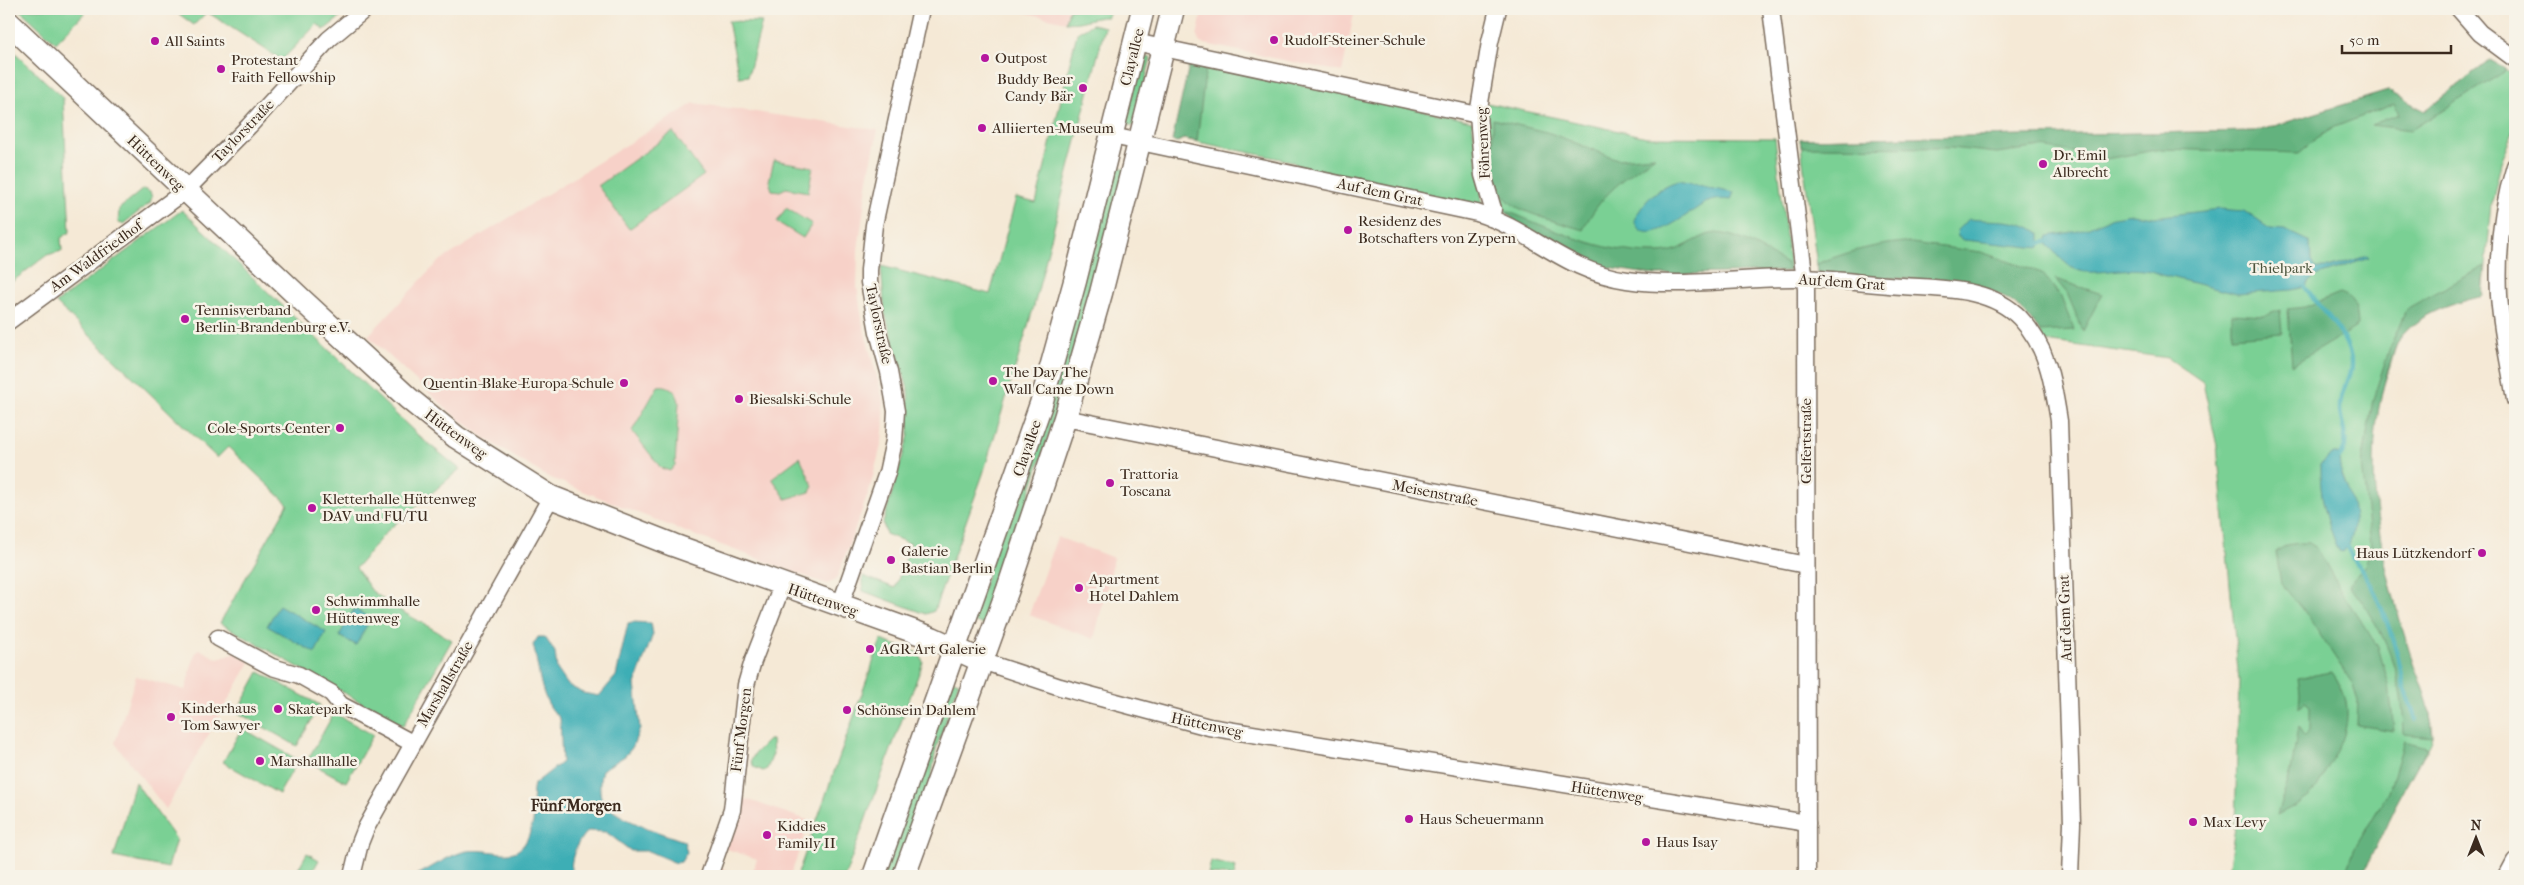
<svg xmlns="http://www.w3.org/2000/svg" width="2524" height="885" font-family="'IM FELL French Canon',serif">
<rect width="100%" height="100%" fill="#f7f3e8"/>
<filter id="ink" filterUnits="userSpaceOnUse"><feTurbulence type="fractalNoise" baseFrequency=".02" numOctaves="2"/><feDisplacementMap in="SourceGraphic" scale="10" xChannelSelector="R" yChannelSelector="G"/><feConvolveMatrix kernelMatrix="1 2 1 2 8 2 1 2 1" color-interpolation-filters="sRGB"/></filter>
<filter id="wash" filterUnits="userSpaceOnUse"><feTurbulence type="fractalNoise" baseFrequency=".0096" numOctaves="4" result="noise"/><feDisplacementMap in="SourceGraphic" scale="20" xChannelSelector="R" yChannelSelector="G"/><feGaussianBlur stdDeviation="1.12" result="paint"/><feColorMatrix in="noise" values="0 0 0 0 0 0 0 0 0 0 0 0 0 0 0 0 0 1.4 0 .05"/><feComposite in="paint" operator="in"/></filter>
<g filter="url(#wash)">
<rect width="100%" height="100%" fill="#f5e9d6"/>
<g fill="#f7d1c8">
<path d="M 1010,9 L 1069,9 L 1066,22 Z"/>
<path d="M 1203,9 L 1355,9 L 1342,72 L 1200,43 L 1197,37 Z"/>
<path d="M 694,103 L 878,130 L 868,178 L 858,250 L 857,287 L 863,325 L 882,396 L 884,419 L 882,442 L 869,491 L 836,580 L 827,584 L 683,531 L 546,476 L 486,439 L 450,412 L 368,336 L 438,262 Z"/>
<path d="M 1057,537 L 1114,558 L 1094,639 L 1029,615 Z"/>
<path d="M 199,649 L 218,659 L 235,653 L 250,662 L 166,809 L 115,743 L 136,676 L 185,690 L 195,654 Z"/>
<path d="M 740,797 L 810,821 L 790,876 L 762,876 L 752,873 L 757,859 L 724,848 Z"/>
<path d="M 719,867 L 743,876 L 716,876 Z"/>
</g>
<g fill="#7ad094" stroke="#5a7d59">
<path d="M 19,9 L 88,9 L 56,43 Z"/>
<path d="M 172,9 L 351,9 L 324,30 L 317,24 L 282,60 L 207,12 L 194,25 Z"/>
<path d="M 1069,9 L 1110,9 L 1108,17 C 1093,16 1080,25 1066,22 Z"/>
<path d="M 728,21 L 762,22 L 748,76 L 739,77 Z"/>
<path d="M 1092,24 L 1105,27 L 1034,306 L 983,474 L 934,611 L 926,614 L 863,591 L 863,576 L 895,588 L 911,544 L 886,534 L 883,523 L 909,435 L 908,389 L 885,314 L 881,266 L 990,294 L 1016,198 L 1036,203 L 1077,33 Z"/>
<path d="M 9,47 L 63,98 L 70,232 L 61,238 L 62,251 L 47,255 L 9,284 Z"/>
<path d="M 1142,56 L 1151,58 L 1134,126 L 1125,124 Z"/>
<path d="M 2489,60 L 2515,75 L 2515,127 L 2501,163 L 2492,203 L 2483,296 C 2455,303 2422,312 2402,335 C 2396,343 2393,357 2390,367 C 2354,460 2382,560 2409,651 C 2418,679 2431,705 2433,735 C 2433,744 2420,760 2416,768 C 2397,802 2375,839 2362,876 L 2227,876 L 2235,828 L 2239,681 L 2217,446 L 2203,382 L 2168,358 L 2045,341 L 2033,321 L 2020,307 L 2004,296 L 1973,284 L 1818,273 L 1800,139 L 2258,131 L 2388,91 L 2425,111 Z"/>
<path d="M 1190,61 L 1472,121 L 1483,208 L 1300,167 L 1291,161 L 1183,139 L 1178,142 Z"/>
<path d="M 1487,103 L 1647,137 L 1775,138 L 1790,271 L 1655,275 L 1512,219 C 1483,189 1485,142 1487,103 Z"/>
<path d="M 673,132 L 704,175 L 629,229 L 598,186 Z"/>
<path d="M 774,160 L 813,167 L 808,192 L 786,188 L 780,191 L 772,190 L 769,181 Z"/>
<path d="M 1112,165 L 1126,169 L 1097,285 L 987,626 L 973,621 Z"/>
<path d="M 143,189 L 150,192 L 152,197 L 150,203 L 123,224 L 118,223 L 119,209 Z"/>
<path d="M 786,208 L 812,224 L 803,238 L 777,222 Z"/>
<path d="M 182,210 L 421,438 L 460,469 L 387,531 L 356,568 L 372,591 L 394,607 L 452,640 L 403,726 L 220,623 L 288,504 L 228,447 L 217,458 L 56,303 Z"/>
<path d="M 658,386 C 669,384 677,391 679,402 L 675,465 L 670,471 L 661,468 L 632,431 Z"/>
<path d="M 800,457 L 813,486 L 810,492 L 786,499 L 772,478 Z"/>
<path d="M 881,640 L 920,654 L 923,662 L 845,876 L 797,876 Z"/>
<path d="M 259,672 L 320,705 L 297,746 L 237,712 Z"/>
<path d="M 953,680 L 959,682 L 936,749 L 932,775 L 896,876 L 883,876 Z"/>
<path d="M 334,713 L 373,735 L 346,782 L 307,761 Z"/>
<path d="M 242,728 L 298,760 L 279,794 L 223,762 Z"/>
<path d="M 768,740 L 772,740 L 773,754 L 767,769 L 763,771 L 754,767 L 751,761 L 755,753 Z"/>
<path d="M 135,782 L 176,839 L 168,868 L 114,857 Z"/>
<path d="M 307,853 L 319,860 L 310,876 L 297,871 Z"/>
<path d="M 1211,861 L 1236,867 L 1234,876 L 1208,874 Z"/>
</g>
<g fill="#63b27e" stroke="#4f6e4e">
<path d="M 2489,60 L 2505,69 L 2504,72 L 2411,130 L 2371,125 L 2399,114 L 2394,104 L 2335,127 L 2317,138 L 2299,153 L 2161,149 L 2095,161 L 2072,152 L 2042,147 L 1997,153 L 1951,148 L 1801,147 L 1800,139 L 2258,131 L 2388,91 L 2425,111 Z"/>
<path d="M 1190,61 L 1206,65 L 1197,141 L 1183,139 L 1178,142 L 1172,141 Z"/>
<path d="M 1493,119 L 1550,133 L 1617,159 L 1655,156 C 1625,178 1600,194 1583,230 C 1565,224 1524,214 1511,203 C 1490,187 1493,143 1493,119 Z"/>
<path d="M 1504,210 C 1552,229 1601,253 1654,253 C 1677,254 1687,243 1707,235 C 1729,226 1767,254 1787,264 L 1788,271 L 1655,275 L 1602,267 L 1577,258 L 1522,227 Z"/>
<path d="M 1904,242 L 1981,252 L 2042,273 L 2060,295 L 2074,330 L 2040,332 C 2004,280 1966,283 1909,279 C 1879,277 1849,275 1818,273 L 1817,264 C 1846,252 1873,245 1904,242 Z"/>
<path d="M 2485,266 L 2483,296 C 2455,303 2421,312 2402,336 C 2393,346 2385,379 2382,393 C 2362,480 2383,569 2410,653 C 2415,670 2423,687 2428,704 C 2430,714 2431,726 2433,737 L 2404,734 C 2403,676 2386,630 2349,585 L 2365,565 L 2371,546 L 2362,464 L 2373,399 L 2390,347 L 2406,309 Z"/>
<path d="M 2055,279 L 2102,294 L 2083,331 L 2067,293 Z"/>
<path d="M 2340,293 C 2356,298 2357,311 2358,326 L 2292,365 L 2288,309 L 2305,307 Z"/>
<path d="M 2280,310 L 2282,333 L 2232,337 L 2232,314 L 2264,316 Z"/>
<path d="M 2300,543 L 2309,543 L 2317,548 L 2341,591 L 2378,647 L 2389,685 L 2394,731 L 2357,725 L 2358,700 L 2352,683 L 2303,609 L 2281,584 L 2276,552 L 2286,545 Z"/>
<path d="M 2332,672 C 2358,708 2347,737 2325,772 C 2321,779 2317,789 2311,795 C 2302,803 2288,809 2277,815 L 2291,772 L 2298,727 L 2304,737 L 2310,731 L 2310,706 L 2305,702 L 2299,707 L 2300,693 L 2298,678 Z"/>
<path d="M 2404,741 L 2427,747 L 2395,806 L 2362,876 L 2344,876 L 2355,848 L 2389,791 Z"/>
</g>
<g fill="#3daeb5" stroke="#3c6c6a">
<path d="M 1678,181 L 1734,192 L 1731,200 C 1723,199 1716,199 1708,202 C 1692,208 1645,254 1634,220 C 1644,201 1657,187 1678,181 Z"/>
<path d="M 2220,209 L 2244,211 L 2270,229 L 2285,230 L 2310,242 L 2311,261 L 2315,268 L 2328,268 L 2367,256 L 2369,258 L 2313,277 L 2305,287 L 2292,290 L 2237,294 L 2162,275 C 2132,261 2094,279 2074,269 C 2065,264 2056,253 2048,246 L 2046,242 L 2048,236 L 2079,231 L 2113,217 L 2132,214 L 2154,217 Z"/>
<path d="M 1969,219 C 1992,222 2021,217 2040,234 L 2040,248 L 1964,240 L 1958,237 L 1957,230 Z"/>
<path d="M 2332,454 L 2338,454 C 2340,461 2339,468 2342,474 C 2351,498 2364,531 2342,552 L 2339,551 C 2327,524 2319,494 2320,464 Z"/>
<path d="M 279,605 L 326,632 L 315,653 L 267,626 Z"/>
<path d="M 354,609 L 371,618 L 356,645 L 339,636 Z"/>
<path d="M 633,622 L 651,623 L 653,634 L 635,684 L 640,728 L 632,748 L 625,756 L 602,770 C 600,777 599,790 601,797 C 608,818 665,834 684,841 L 687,852 L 681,862 L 676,863 L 648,851 L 631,851 L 606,832 L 588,831 C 578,838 567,864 573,876 L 415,876 C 429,869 453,853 467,851 C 501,847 521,870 533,822 C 536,810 530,797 534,784 L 562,762 L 560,718 C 539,701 540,670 533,645 L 538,637 L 545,637 L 555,652 L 557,669 L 568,685 L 583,693 L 599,696 L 616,676 L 628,623 Z"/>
</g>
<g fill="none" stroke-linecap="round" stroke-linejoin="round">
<g stroke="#3daeb5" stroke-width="4.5">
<path d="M 2040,243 L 2046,242"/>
<path d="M 2305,287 C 2320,308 2353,339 2351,365 C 2350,381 2339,391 2340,410 C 2341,426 2352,444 2339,458"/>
<path d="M 2347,547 C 2352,560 2364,570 2370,583 C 2386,615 2398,652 2404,686 C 2406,695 2413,709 2416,719"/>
</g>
</g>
</g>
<g filter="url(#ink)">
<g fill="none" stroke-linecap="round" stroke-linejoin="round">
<defs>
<g id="street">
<path d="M 1771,9 L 1806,289 L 1807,876"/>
<path d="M 2459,9 L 2480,33 L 2515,59"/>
<path d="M 1135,42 L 1478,115"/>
<path d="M 1112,136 L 1477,213 C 1533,231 1564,271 1627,280 C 1682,288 1738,278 1793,278 C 1829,278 1866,284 1902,286 C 1942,289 1990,287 2020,318 C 2048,347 2053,383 2059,421 L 2072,823 L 2070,876"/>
<path d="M 2515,166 C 2502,207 2497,252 2499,295 C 2501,330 2510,365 2515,400"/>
<path d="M 1491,218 L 1493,209 L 1483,175 L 1478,115 L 1490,42 L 1498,9"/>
<path d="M 9,321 L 185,191 L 249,126 L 329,39 L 365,9"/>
<path d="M 1065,418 L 1806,565"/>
<path d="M 840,606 L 887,473 L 894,441 L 896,411 L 889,372 L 878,332 L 869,282 L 869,270 L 874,225 L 921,9"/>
<path d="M 218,638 L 272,667 L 299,675 L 331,693 L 341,705 L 412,743"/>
<path d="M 982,661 L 1060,687 L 1209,727 L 1807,823"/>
<path d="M 352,876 L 360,843 L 366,828 L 551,497"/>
<path d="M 709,876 L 732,810 L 746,685 L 753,661 L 782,586"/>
<path d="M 2507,876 L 2515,861"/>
</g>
<g id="secondary">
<path d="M 9,23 L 302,300 L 408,398 L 456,437 L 551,497 L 673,545 L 932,638 L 982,661"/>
<path d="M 874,876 L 1041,404 L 1075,281 L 1143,9"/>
<path d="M 904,876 L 1008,589 L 1065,418 L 1101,293 L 1173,9"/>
</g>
</defs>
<use href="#street" stroke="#7c6d5e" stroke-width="19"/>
<use href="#secondary" stroke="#7c6d5e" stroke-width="25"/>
<use href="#street" stroke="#fff" stroke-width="16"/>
<use href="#secondary" stroke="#fff" stroke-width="22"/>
</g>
</g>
<g fill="#b5179e" stroke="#f7f3e8" stroke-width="2">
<circle cx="1274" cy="40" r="5"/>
<circle cx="155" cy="41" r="5"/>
<circle cx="985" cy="58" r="5"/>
<circle cx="221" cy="69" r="5"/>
<circle cx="1083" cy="88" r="5"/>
<circle cx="982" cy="128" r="5"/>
<circle cx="2043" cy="164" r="5"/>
<circle cx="1348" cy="230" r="5"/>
<circle cx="185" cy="319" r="5"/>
<circle cx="993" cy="381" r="5"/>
<circle cx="624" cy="383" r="5"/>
<circle cx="739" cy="399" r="5"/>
<circle cx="340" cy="428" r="5"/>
<circle cx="1110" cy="483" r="5"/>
<circle cx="312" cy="508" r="5"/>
<circle cx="2482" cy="553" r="5"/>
<circle cx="891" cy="560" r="5"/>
<circle cx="1079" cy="588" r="5"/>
<circle cx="316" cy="610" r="5"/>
<circle cx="870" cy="649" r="5"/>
<circle cx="278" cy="709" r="5"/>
<circle cx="847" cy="710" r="5"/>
<circle cx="171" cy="717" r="5"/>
<circle cx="260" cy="761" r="5"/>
<circle cx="1409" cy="819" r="5"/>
<circle cx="2193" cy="822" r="5"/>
<circle cx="767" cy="835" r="5"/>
<circle cx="1646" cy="842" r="5"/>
</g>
<g text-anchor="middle" stroke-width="5" stroke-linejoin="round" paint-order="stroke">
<g font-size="15" fill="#3b2a1e" stroke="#f7f3e8" text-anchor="start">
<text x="1284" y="45">Rudolf-Steiner-Schule</text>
<text x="165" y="46">All Saints</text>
<text x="995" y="63">Outpost</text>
<text x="231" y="65">Protestant<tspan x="231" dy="17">Faith Fellowship</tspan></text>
<text x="1073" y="84" text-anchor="end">Buddy Bear<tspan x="1073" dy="17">Candy Bär</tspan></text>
<text x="992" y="133">Alliierten-Museum</text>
<text x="2053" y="160">Dr. Emil<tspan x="2053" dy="17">Albrecht</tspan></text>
<text x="1358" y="226">Residenz des<tspan x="1358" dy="17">Botschafters von Zypern</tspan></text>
<text x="195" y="315">Tennisverband<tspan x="195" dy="17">Berlin-Brandenburg e.V.</tspan></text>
<text x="1003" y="377">The Day The<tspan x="1003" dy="17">Wall Came Down</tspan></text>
<text x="614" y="388" text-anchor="end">Quentin-Blake-Europa-Schule</text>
<text x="749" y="404">Biesalski-Schule</text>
<text x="330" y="433" text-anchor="end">Cole-Sports-Center</text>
<text x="1120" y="479">Trattoria<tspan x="1120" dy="17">Toscana</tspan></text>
<text x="322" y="504">Kletterhalle Hüttenweg<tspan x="322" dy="17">DAV und FU/TU</tspan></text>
<text x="901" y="556">Galerie<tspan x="901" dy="17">Bastian Berlin</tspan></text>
<text x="2472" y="558" text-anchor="end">Haus Lützkendorf</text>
<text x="1089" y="584">Apartment<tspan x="1089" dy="17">Hotel Dahlem</tspan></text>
<text x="326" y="606">Schwimmhalle<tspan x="326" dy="17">Hüttenweg</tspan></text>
<text x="880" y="654">AGR Art Galerie</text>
<text x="181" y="713">Kinderhaus<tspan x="181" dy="17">Tom Sawyer</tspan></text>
<text x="288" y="714">Skatepark</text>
<text x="857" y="715">Schönsein Dahlem</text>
<text x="270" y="766">Marshallhalle</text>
<text x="1419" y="824">Haus Scheuermann</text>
<text x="2203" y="827">Max Levy</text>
<text x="777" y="831">Kiddies<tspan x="777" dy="17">Family II</tspan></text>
<text x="1656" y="847">Haus Isay</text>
</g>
<g font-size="15" fill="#3b2a1e" stroke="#f7f3e8">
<text transform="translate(1132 57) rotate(-76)" y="5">Clayallee</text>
<text transform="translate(243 131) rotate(-46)" y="5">Taylorstraße</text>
<text transform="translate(1483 143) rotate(-93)" y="5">Föhrenweg</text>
<text transform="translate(156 163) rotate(44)" y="5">Hüttenweg</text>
<text transform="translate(1380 192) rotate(12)" y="5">Auf dem Grat</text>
<text transform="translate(96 256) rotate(-36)" y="5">Am Waldfriedhof</text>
<text transform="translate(1842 282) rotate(4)" y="5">Auf dem Grat</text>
<text transform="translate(879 324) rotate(78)" y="5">Taylorstraße</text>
<text transform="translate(456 434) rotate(36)" y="5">Hüttenweg</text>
<text transform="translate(1806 441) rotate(-90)" y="5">Gelfertstraße</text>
<text transform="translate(1027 448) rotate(-71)" y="5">Clayallee</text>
<text transform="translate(1435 493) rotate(11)" y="5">Meisenstraße</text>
<text transform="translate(823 600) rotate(19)" y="5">Hüttenweg</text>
<text transform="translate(2065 618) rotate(-92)" y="5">Auf dem Grat</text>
<text transform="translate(445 684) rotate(-60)" y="5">Marshallstraße</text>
<text transform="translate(1207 725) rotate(12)" y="5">Hüttenweg</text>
<text transform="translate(741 730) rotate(-83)" y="5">Fünf Morgen</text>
<text transform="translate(1607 792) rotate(9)" y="5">Hüttenweg</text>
</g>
<g font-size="15" fill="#4b543c" stroke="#f7f3e8">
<text x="2281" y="273">Thielpark</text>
</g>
<g font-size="16" font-weight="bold" fill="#3b2a1e" stroke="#f7f3e8">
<text x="576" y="811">Fünf Morgen</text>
</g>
</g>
<rect width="2524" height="885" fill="none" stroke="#f7f3e8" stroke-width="30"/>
<g transform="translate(2476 838)" stroke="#f7f3e8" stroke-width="4" paint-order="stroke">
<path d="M0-4L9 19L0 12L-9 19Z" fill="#3b2a1e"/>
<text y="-8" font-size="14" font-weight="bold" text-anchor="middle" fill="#3b2a1e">N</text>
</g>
<path d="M2342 45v8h109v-8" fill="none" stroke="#3b2a1e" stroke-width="2.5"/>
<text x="2349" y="45" font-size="15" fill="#3b2a1e" stroke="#f7f3e8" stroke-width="4" paint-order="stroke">50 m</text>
</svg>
